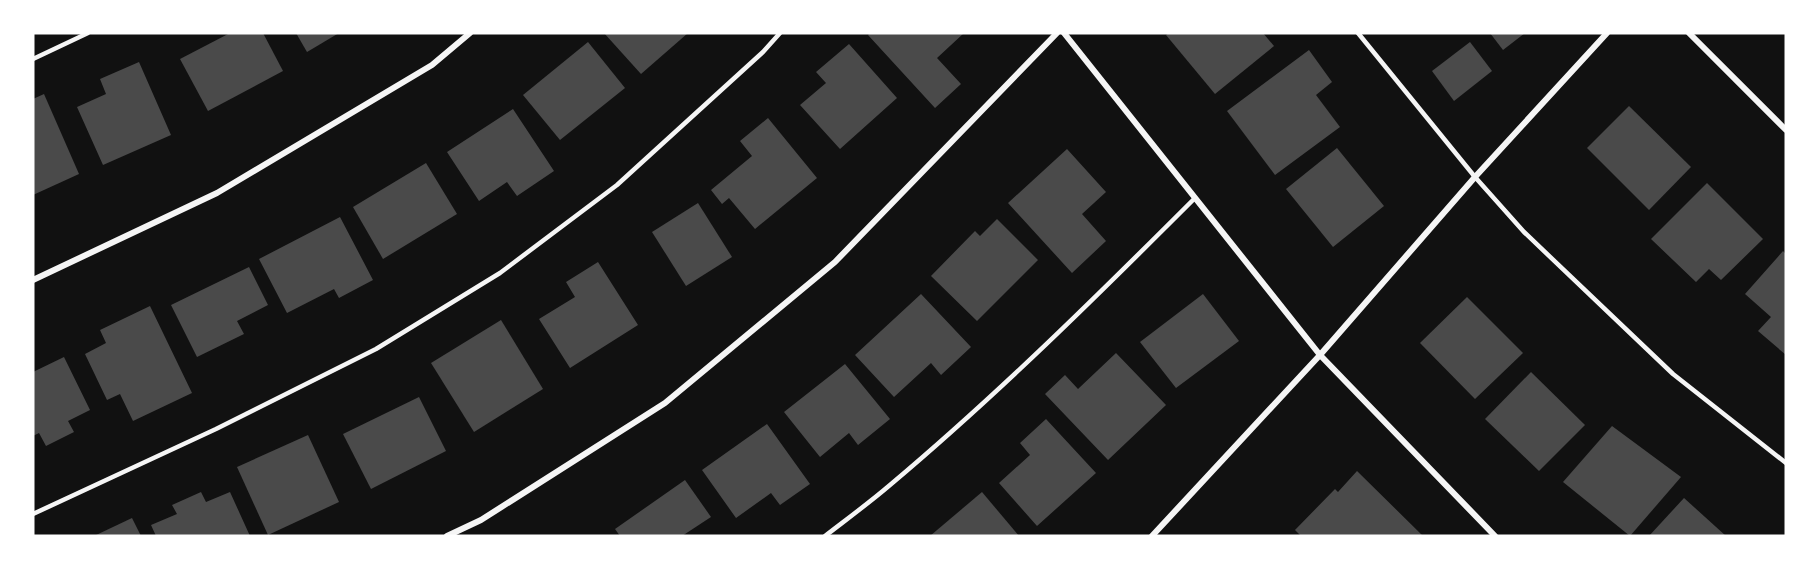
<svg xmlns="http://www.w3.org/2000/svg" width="1819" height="569" font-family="Manrope,sans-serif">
<rect width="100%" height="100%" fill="#111"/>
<g fill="#4a4a4a">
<path d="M 230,33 L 263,33 L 283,71 L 208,111 L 180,59 Z"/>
<path d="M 296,33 L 339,33 L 307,52 Z"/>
<path d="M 604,33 L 688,33 L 641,74 Z"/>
<path d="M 870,33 L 964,33 L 937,58 L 961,84 L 935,108 L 868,35 Z"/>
<path d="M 1169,33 L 1263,33 L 1274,46 L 1215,94 L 1166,35 Z"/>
<path d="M 1490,33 L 1525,33 L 1503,50 Z"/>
<path d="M 588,42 L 625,88 L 560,140 L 523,95 Z"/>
<path d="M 1470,42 L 1492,71 L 1454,101 L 1432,71 Z"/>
<path d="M 849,44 L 897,98 L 840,149 L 800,105 L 826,83 L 816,72 Z"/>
<path d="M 1309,50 L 1332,82 L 1316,95 L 1340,127 L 1275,175 L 1227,111 Z"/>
<path d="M 139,62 L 171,135 L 103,165 L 77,107 L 106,94 L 100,79 Z"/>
<path d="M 44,94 L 79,174 L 33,195 L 33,99 Z"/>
<path d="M 1629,106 L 1691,167 L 1649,210 L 1587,148 Z"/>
<path d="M 513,109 L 554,171 L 517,196 L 507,182 L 479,201 L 447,152 Z"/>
<path d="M 768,118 L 817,178 L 755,229 L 729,198 L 722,204 L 711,190 L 752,156 L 740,141 Z"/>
<path d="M 1337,148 L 1384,206 L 1333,247 L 1286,189 Z"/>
<path d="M 1067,149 L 1106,192 L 1082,214 L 1106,241 L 1072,273 L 1008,203 Z"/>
<path d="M 426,163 L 457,214 L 383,259 L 353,207 Z"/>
<path d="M 1707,183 L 1763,239 L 1721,280 L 1709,269 L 1696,282 L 1651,239 Z"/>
<path d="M 698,203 L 732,257 L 686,286 L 652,232 Z"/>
<path d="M 340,217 L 373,280 L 339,298 L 334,289 L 287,313 L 259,259 Z"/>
<path d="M 997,219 L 1038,260 L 977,321 L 931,276 L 975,231 L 980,236 Z"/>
<path d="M 1783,251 L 1786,254 L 1786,355 L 1758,331 L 1771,317 L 1745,294 Z"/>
<path d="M 598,262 L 638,325 L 570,368 L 539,319 L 575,297 L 566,282 Z"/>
<path d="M 249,267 L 268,305 L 237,321 L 244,334 L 197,357 L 171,305 Z"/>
<path d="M 921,294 L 971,347 L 941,375 L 931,363 L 894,397 L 855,355 Z"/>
<path d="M 1203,294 L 1239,341 L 1176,388 L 1140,342 Z"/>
<path d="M 1467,297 L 1523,353 L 1475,399 L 1420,343 Z"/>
<path d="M 150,306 L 192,393 L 133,421 L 120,394 L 107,400 L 85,354 L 106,343 L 100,330 Z"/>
<path d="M 501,320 L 543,389 L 474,432 L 431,363 Z"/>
<path d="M 1116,353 L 1166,405 L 1108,460 L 1045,394 L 1065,375 L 1078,389 Z"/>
<path d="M 64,357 L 90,410 L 68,421 L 74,432 L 46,446 L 39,433 L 33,436 L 33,372 Z"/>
<path d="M 845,364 L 890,419 L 858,445 L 849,433 L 820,457 L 784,412 Z"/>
<path d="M 1531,372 L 1585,425 L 1539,471 L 1485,419 Z"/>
<path d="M 419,397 L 446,451 L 371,489 L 343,434 Z"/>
<path d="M 1046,419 L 1096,473 L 1037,526 L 999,483 L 1030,455 L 1020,443 Z"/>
<path d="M 767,424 L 810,484 L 780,505 L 771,493 L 736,518 L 702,470 Z"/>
<path d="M 1612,426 L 1681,477 L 1630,536 L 1563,482 Z"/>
<path d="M 308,435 L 339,502 L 268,535 L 237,467 Z"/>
<path d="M 1357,471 L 1423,536 L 1301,536 L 1295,530 L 1335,489 L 1338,492 Z"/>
<path d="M 685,480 L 711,517 L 682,536 L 620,536 L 615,529 Z"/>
<path d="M 201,492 L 206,502 L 230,492 L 250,536 L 156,536 L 151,525 L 177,514 L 172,505 Z"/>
<path d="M 982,492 L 1019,536 L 930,536 Z"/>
<path d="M 1684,498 L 1726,536 L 1649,536 Z"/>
<path d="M 132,518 L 141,536 L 94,536 Z"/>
</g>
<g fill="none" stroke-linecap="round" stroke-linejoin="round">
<g stroke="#f5f5f5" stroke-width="4.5">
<path d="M 1358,33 L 1475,177 L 1524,232 L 1673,374 L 1786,463"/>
<path d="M 33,59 L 88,33"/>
<path d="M 33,514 L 216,429 L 376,349 L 500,273 L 617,185 L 763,52 L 780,33"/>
<path d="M 825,536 C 847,519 869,503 890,485 C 997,395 1096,297 1195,198"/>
</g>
<g stroke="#f5f5f5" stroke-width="6">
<path d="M 1064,33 L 1320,355 L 1495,536"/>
<path d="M 1689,33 L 1786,130"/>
<path d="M 33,280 L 217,193 L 432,65 L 470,33"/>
<path d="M 447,536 L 481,520 L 665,403 L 835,262 L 1057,33"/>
<path d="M 1152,536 L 1320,355 L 1475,177 L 1607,33"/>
</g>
</g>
<rect width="1819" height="569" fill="none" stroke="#ffffff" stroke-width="69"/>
</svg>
